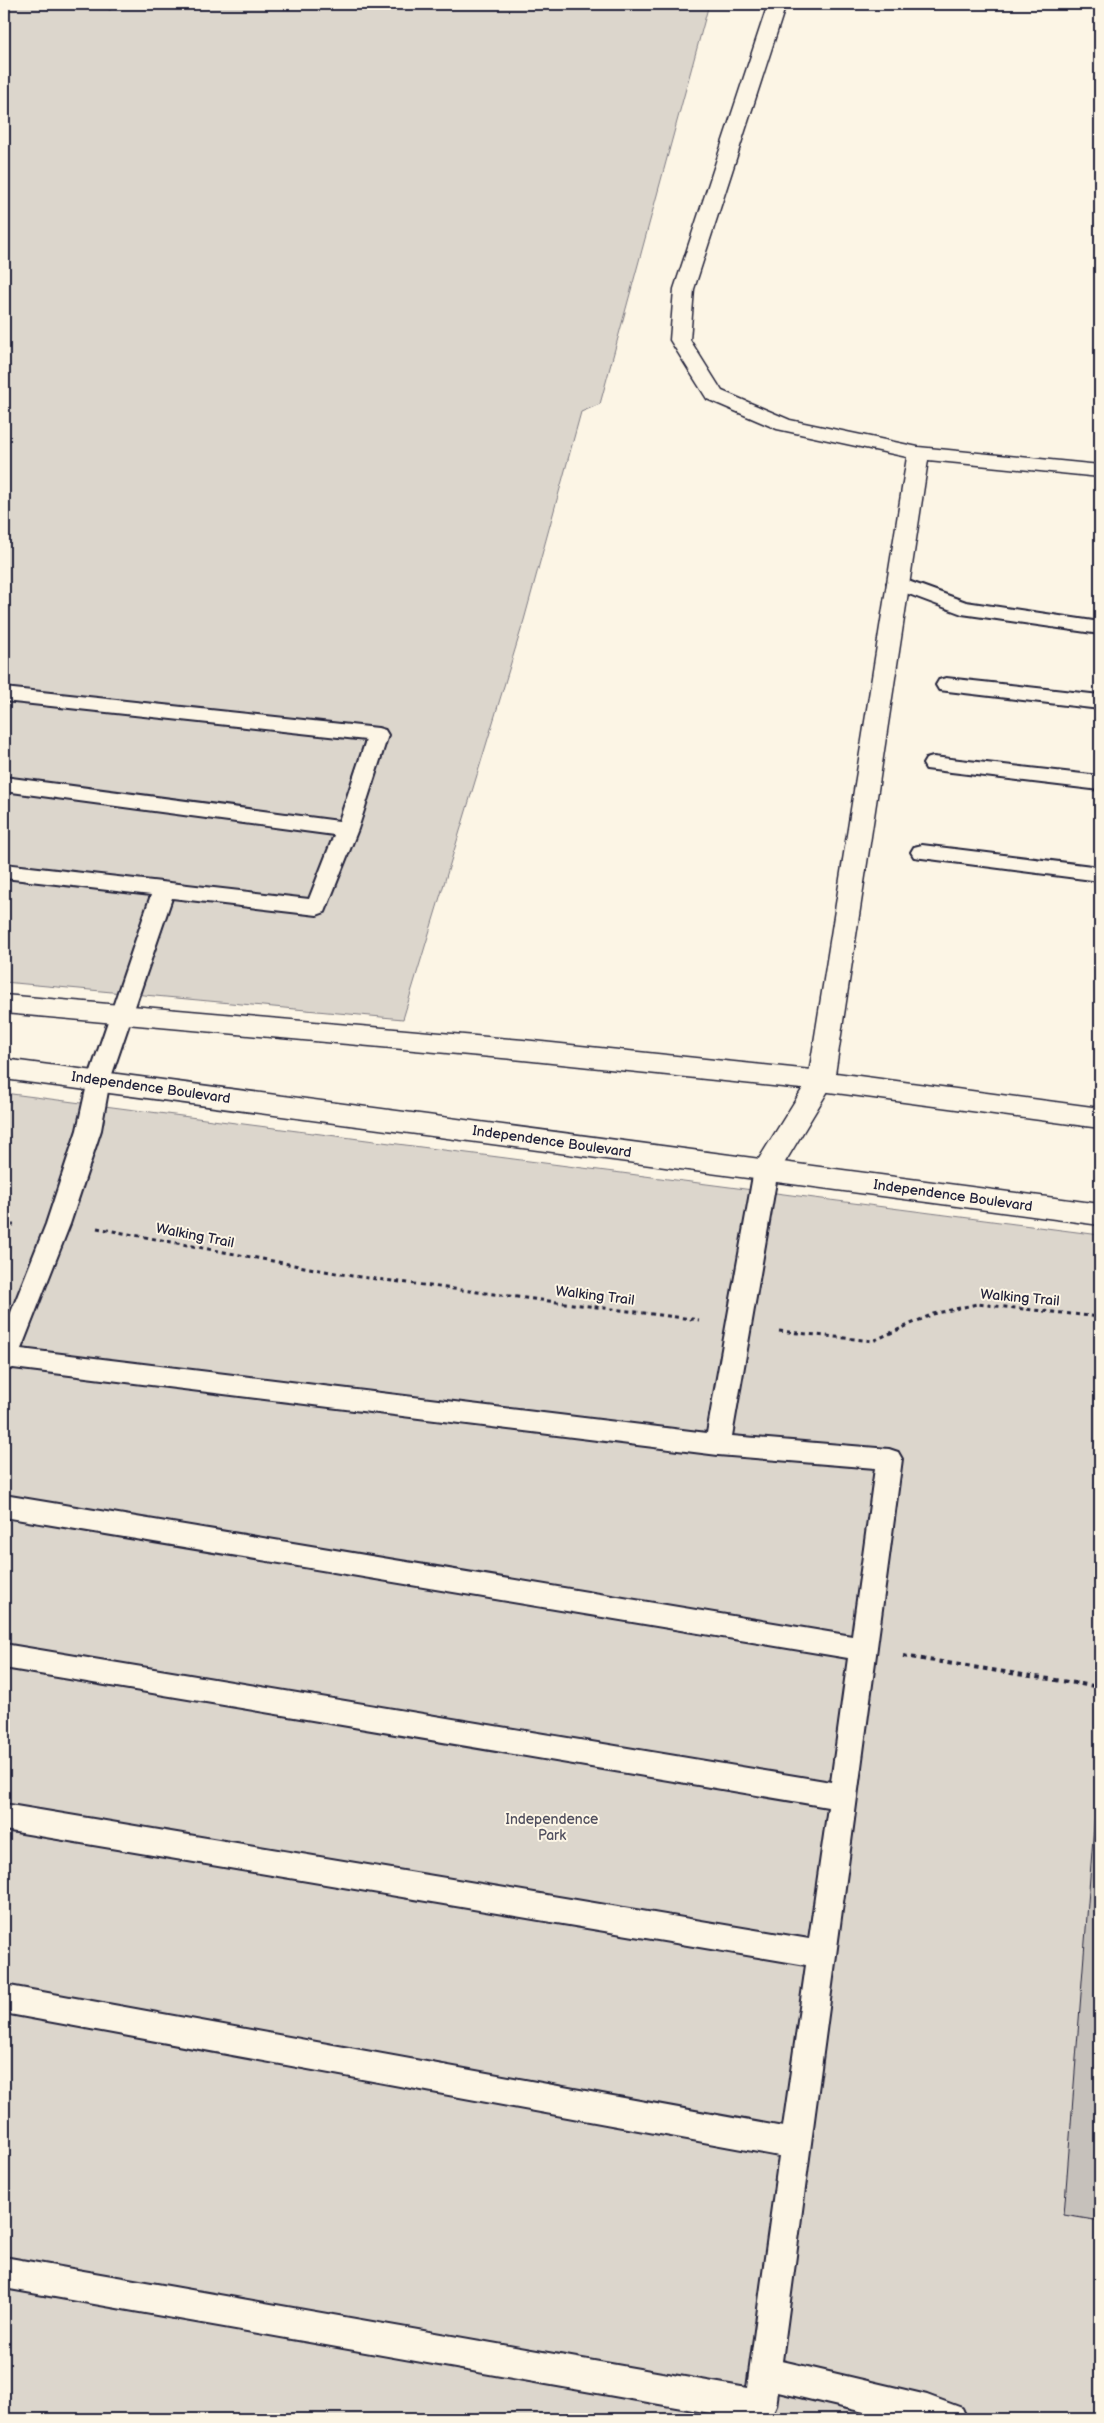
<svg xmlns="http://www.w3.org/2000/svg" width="1104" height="2423" font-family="'Balsamiq Sans',sans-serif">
<rect width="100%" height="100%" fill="#fcf5e5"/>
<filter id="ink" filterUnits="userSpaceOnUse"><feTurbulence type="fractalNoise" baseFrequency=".02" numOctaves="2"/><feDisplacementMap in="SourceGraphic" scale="10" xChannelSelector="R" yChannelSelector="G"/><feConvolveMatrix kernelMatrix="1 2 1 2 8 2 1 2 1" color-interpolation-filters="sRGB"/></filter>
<g filter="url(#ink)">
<g fill="#dcd6cc" stroke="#7f7c84">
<path d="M 4,4 L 709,4 L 600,404 L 581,412 L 524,620 L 403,1019 L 4,982 Z"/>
<path d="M 4,1093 L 1100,1235 L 1100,2419 L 4,2419 Z"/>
</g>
<path fill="#c6c1bb" stroke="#22223b" d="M 1095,1812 L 1100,1813 L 1100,2221 L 1064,2215 Z"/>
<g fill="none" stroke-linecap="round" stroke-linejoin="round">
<defs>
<g id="service">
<path d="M 897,577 L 966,602 L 1100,622 L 1100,634 L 962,614 L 890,587 L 887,583 L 890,579 Z"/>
<path d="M 946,678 L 1100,695 L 1100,709 L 939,690 L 936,685 L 939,680 Z"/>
<path d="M 4,688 L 378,728 L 385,730 L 388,735 L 358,829 L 325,912 L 317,915 L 172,898 L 110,1080 L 101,1130 L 70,1224 L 21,1349 L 707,1433 L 754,1170 L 758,1164 L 766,1161 L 774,1164 L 778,1170 L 732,1436 L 889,1449 L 898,1452 L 902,1459 L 782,2361 L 927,2395 L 962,2408 L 967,2419 L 894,2419 L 778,2392 L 776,2406 L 771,2417 L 744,2419 L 4,2288 L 4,2257 L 747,2388 L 779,2156 L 4,2013 L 4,1985 L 783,2127 L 806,1965 L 4,1830 L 4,1804 L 809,1939 L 828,1807 L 4,1668 L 4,1644 L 831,1782 L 848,1658 L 4,1517 L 4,1495 L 852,1636 L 875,1468 L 718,1455 L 13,1368 L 4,1371 L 4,1330 L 46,1224 L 77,1130 L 88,1080 L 151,895 L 4,878 L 4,864 L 309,899 L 334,835 L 4,791 L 4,777 L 339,821 L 366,740 L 4,701 Z"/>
<path d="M 933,757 L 1100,776 L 1100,790 L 926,769 L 923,764 L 926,759 Z"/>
<path d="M 922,845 L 1100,867 L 1100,881 L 914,857 L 911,852 L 914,847 Z"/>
</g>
<path id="minor" d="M 768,4 L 786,4 L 694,289 L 690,340 L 722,391 L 790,420 L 918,447 L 1100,465 L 1100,477 L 928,460 L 834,1081 L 776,1177 L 766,1180 L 756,1177 L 752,1170 L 808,1080 L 907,457 L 777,429 L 707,399 L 670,340 L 674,289 Z"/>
<g id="secondary">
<path d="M 4,995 L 523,1040 L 821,1071 L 1100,1108 L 1100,1128 L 821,1091 L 523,1060 L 4,1013 Z"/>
<path d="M 4,1059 L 1100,1204 L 1100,1225 L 4,1079 Z"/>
</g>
</defs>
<use href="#service" stroke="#22223b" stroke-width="4"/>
<use href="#minor" stroke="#22223b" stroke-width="3"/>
<use href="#secondary" stroke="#22223b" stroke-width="3"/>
<path stroke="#22223b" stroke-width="2.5" stroke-dasharray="2.5 2.5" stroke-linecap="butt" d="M 109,10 L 112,4"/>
<g stroke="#22223b" stroke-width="3" stroke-dasharray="4 4" stroke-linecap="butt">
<path d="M 4,1225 L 14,1225"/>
<path d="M 97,1228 L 352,1276 L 699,1320"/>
<path d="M 779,1331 L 873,1341 L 933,1314 L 977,1304 L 1100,1317"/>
</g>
<path stroke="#22223b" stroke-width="4" stroke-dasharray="4.5 4.5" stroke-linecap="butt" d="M 903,1656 L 1100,1687"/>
<use href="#service" fill="#fcf5e5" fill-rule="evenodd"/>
<use href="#minor" fill="#fcf5e5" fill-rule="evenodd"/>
<use href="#secondary" fill="#fcf5e5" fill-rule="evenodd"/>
</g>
</g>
<g text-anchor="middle" stroke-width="4" stroke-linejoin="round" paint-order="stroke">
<g font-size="14" fill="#22223b" stroke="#fcf5e5">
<text transform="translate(151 1087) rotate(8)" y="5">Independence Boulevard</text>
<text transform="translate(552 1141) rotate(8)" y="5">Independence Boulevard</text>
<text transform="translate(953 1195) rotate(8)" y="5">Independence Boulevard</text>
<text transform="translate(195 1235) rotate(11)" y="5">Walking Trail</text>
<text transform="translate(595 1295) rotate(7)" y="5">Walking Trail</text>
<text transform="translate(1020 1297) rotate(5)" y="5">Walking Trail</text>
</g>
<g font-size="14" fill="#504f5f" stroke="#fcf5e5">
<text x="552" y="1824">Independence<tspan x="552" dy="16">Park</tspan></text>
</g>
</g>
<rect width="1104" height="2423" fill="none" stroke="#fcf5e5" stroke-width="20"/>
<rect x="10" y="10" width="1084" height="2403" fill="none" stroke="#22223b" stroke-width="2" filter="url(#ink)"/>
</svg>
